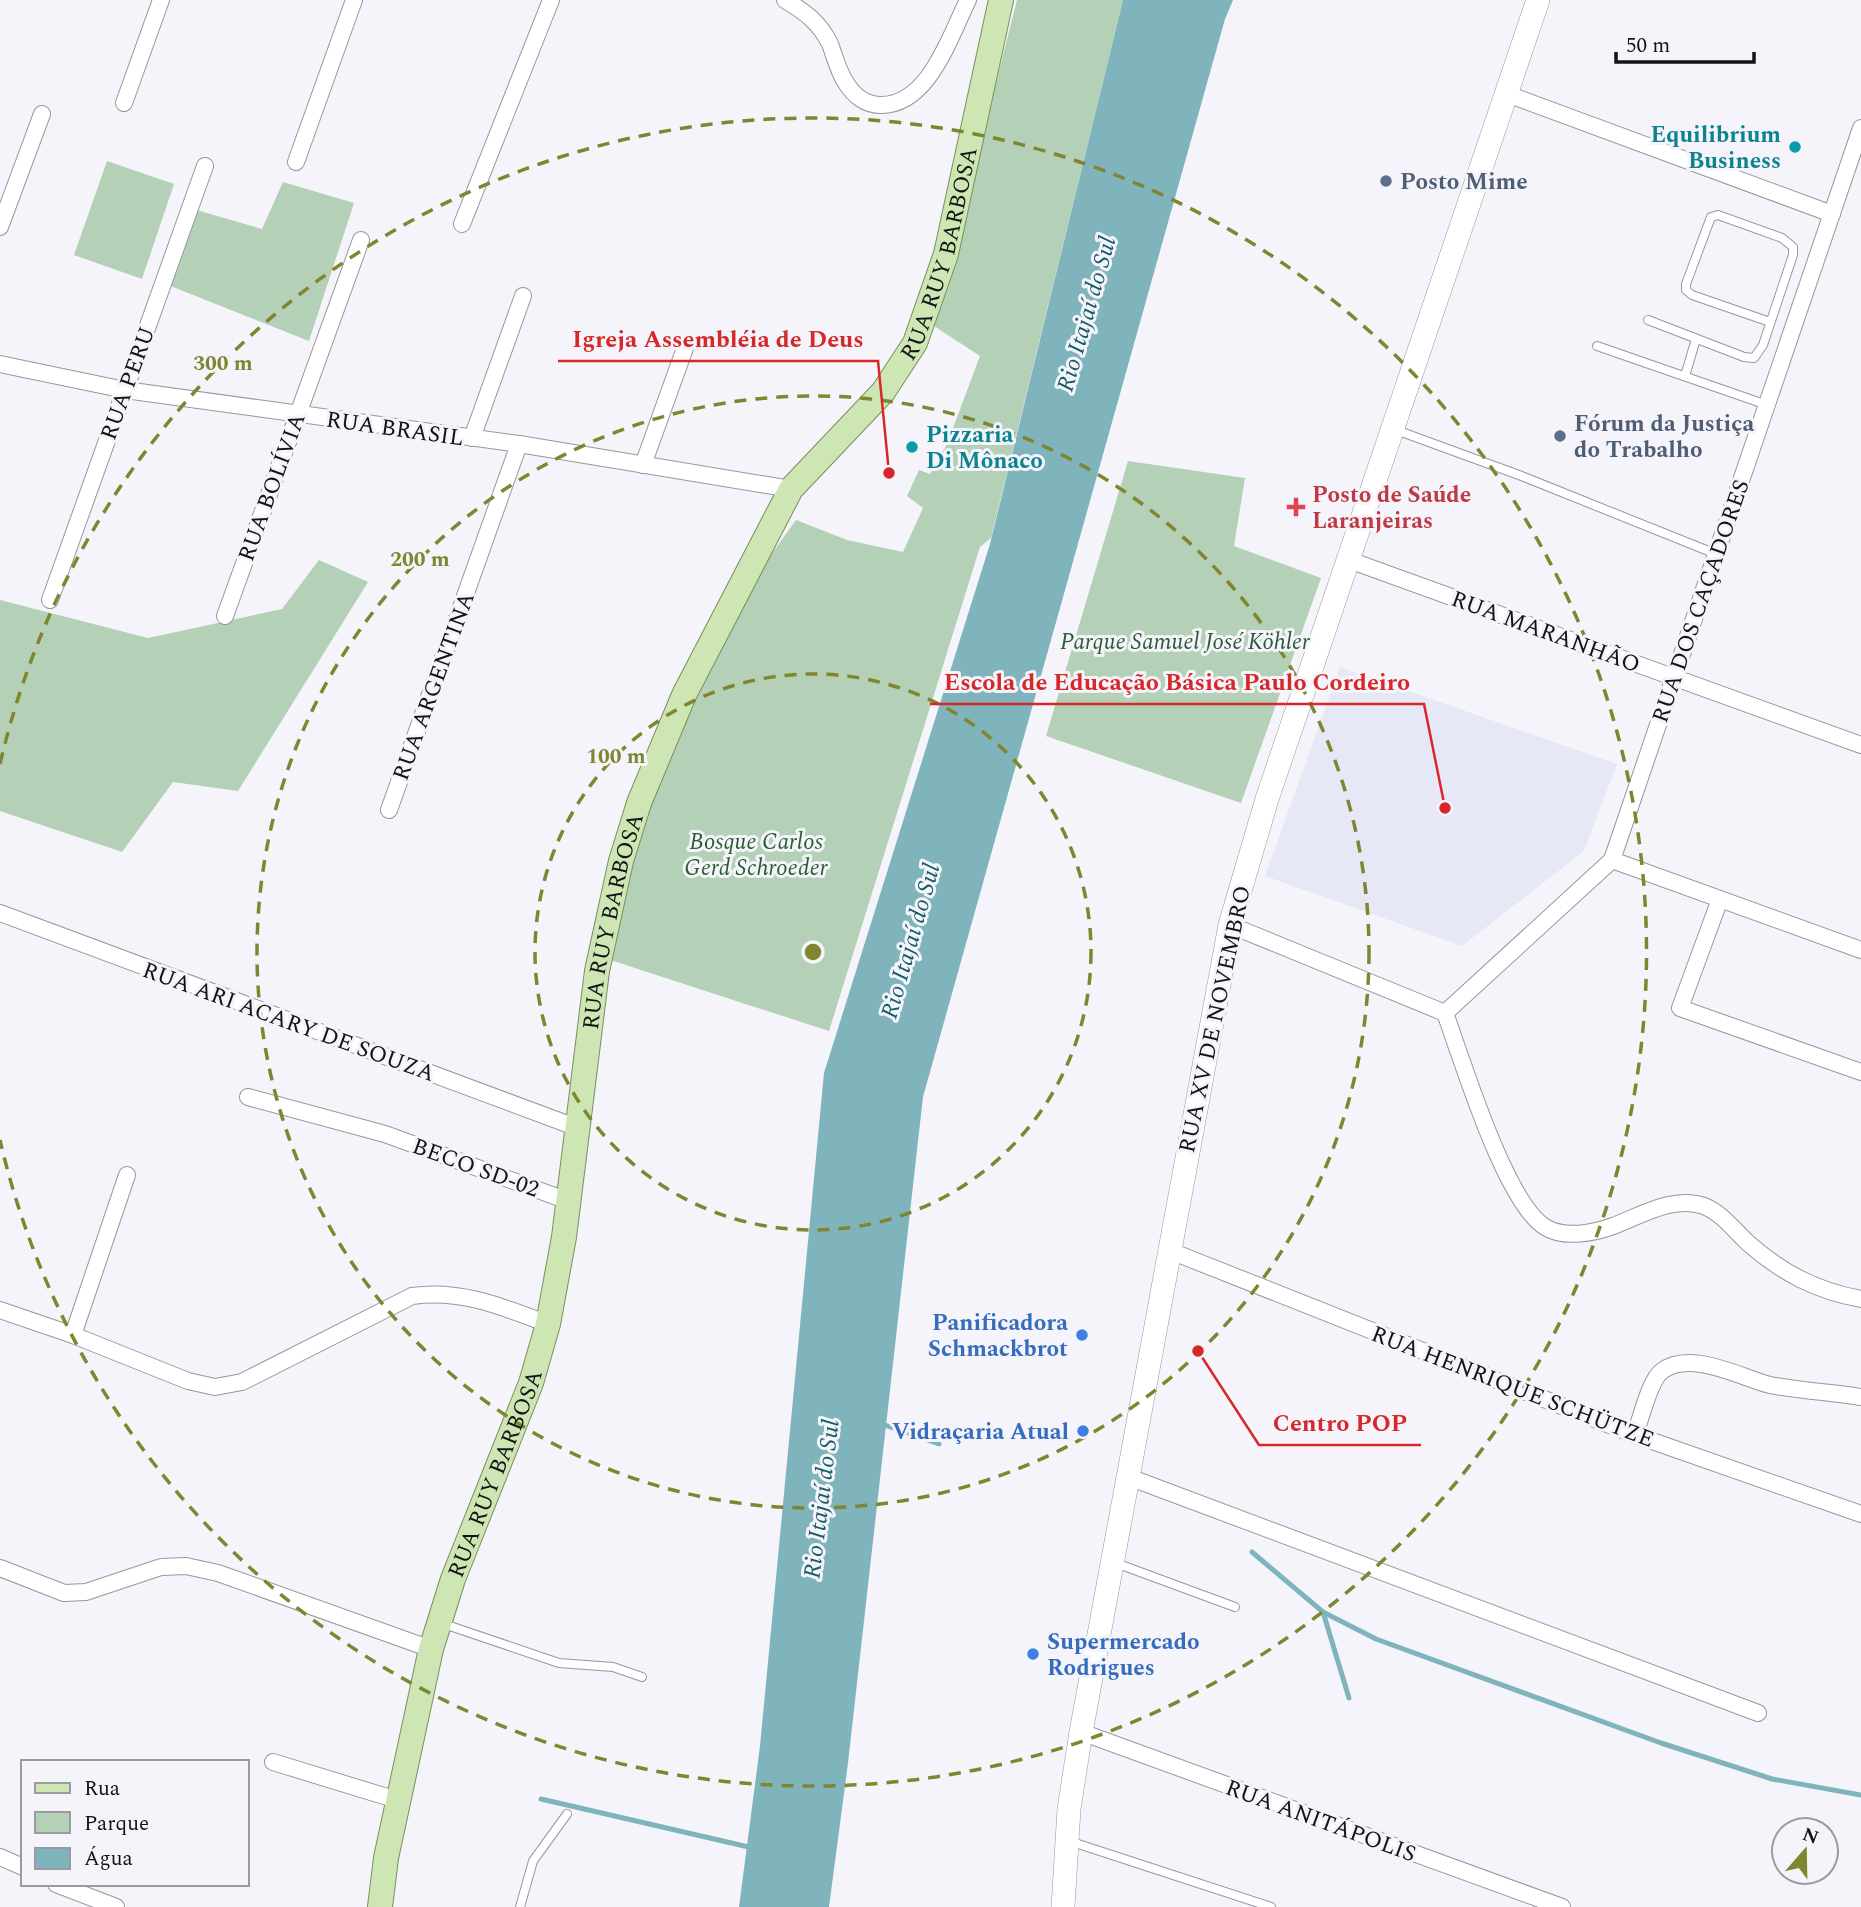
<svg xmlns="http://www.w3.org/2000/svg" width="1861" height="1907" font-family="Spectral,serif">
<rect width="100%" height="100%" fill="#f4f4fa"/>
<path fill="#e7e8f5" d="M 1340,667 L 1617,764 L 1584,851 L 1462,946 L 1265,876 Z"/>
<g fill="#b4d0b7">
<path d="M 1017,0 L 1123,0 L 991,538 L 980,547 L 829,1031 L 601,957 L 624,863 L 737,602 L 796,520 L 847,540 L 903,552 L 923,508 L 907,496 L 919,470 L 930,474 L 947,444 L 980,356 L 934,326 Z"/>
<path d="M 107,161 L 174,184 L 142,279 L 74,255 Z"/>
<path d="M 283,182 L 354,203 L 309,341 L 168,285 L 193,209 L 262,229 Z"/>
<path d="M 1128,461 L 1245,478 L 1234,546 L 1321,578 L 1241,803 L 1046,736 Z"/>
<path d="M 319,560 L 368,582 L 238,791 L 173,782 L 122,852 L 0,811 L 0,600 L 148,638 L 282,609 Z"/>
</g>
<path fill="#7fb4bd" d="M 1123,0 L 1233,0 L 1225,19 L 923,1097 L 848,1763 L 829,1907 L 739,1907 L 760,1746 L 824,1073 L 990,544 Z"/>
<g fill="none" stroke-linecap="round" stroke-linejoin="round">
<g stroke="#7fb4bd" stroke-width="5">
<path d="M 882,1424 L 939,1444"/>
<path d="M 1252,1552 L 1323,1612 L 1349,1698"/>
<path d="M 1323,1612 L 1376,1639 L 1661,1743 L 1772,1779 L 1861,1795"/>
<path d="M 541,1799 L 753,1848"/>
</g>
<defs>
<g id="service">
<path d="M 1648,320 L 1744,357 L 1754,358 L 1763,345 L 1793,255 L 1793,247 L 1782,238 L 1718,215 L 1711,217 L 1686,284 L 1686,290 L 1692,295 L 1770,322"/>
<path d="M 1597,346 L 1767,405"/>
<path d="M 1685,376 L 1696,339"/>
<path d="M 1396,430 L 1519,475 L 1716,554"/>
<path d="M 1113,1562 L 1235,1607"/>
<path d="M 441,1623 L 559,1663 L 613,1667 L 642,1677"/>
<path d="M 1069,1841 L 1271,1907"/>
<path d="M 520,1907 L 533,1861 L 567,1814"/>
</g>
<g id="minor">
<path d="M 785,0 C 804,11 820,23 830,44 C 835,57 838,71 846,83 C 854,96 866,105 881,105 C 929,105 950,36 968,0"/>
<path d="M 1507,94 L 1832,214"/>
<path d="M 124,103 L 161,0"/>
<path d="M 296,162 L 354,0"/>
<path d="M 462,224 L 551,0"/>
<path d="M 0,227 L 42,114"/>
<path d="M 0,364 L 125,390 L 519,444 L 791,489"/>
<path d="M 472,438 L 523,296"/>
<path d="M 643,465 L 685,348"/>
<path d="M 1349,560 L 1861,745"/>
<path d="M 50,600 L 205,166"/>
<path d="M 225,616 L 361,240"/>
<path d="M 389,810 L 519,444"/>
<path d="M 1612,860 L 1861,950"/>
<path d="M 1720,899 L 1680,1008 L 1861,1072"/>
<path d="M 0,913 L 578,1128"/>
<path d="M 1230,925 L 1445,1013 C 1463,1062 1505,1202 1545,1227 C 1564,1239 1594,1233 1613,1226 C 1640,1216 1674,1195 1704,1206 C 1722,1213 1735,1231 1748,1243 C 1782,1273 1817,1291 1861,1299"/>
<path d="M 1445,1013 L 1612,860 L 1861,128"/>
<path d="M 248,1097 L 385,1134 L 568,1201"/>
<path d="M 1168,1250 L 1635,1435 L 1861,1514"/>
<path d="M 0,1310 L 73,1335 L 188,1381 L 215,1387 L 242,1382 L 412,1296 C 461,1289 503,1307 548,1324"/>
<path d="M 73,1335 L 127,1175"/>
<path d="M 1635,1435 C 1640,1421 1650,1379 1662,1371 C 1690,1349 1742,1378 1770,1385 C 1800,1391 1831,1392 1861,1397"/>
<path d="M 1126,1476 L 1758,1713"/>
<path d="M 0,1568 L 64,1593 L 86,1592 L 161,1567 L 186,1566 L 218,1573 L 431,1649"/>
<path d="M 1081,1732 L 1562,1907"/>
<path d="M 273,1762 L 397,1800"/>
<path d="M 0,1857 L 23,1867"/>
<path d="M 56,1884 L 116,1907"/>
</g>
<path id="secondary" d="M 1063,1907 L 1069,1809 L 1081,1732 L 1230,925 L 1267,799 L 1538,0"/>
<g id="primary">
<path id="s1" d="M 380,1907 L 386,1858 L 431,1649 L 453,1579 L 531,1383 L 548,1324 L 564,1237 L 597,971 L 621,861 L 639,803 L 684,695 L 791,489 L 883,392 L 915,343 L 946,254 L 1001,0"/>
</g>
</defs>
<use href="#service" stroke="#97979d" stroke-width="10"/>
<use href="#minor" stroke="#97979d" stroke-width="18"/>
<use href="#secondary" stroke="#97979d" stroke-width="24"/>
<use href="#primary" stroke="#77915c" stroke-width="26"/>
<use href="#service" stroke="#fff" stroke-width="8"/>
<use href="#minor" stroke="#fff" stroke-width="16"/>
<use href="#secondary" stroke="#fff" stroke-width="23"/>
<use href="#primary" stroke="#cee5b4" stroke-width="24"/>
</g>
<g fill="none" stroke="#808530" stroke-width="3.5" stroke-dasharray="12 9">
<circle cx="813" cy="952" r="278"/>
<circle cx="813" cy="952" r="556"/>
<path d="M0 764A834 834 0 1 1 0 1140"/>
</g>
<g fill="#0f9aa8" stroke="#f4f4fa" stroke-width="2.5">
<circle cx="1795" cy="147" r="7"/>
<circle cx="912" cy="447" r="7"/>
</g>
<g fill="#5c6f8a" stroke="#f4f4fa" stroke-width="2.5">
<circle cx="1386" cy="181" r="7"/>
<circle cx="1560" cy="436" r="7"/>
</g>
<path fill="#e0444e" stroke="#f4f4fa" stroke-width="2.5" d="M1292.5 496.5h7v7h7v7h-7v7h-7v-7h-7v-7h7z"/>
<g fill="#3f7fe0" stroke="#f4f4fa" stroke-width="2.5">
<circle cx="1082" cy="1335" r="7"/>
<circle cx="1083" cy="1431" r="7"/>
<circle cx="1033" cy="1654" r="7"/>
</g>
<g text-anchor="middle" stroke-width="6" stroke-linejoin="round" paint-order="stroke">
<g font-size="23" font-weight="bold" fill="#0d838f" stroke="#f4f4fa" text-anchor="end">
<text x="1781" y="142">Equilibrium<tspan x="1781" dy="26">Business</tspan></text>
<text x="926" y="442" text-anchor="start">Pizzaria<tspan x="926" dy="26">Di Mônaco</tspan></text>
</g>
<g font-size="23" font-weight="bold" fill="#4e5e75" stroke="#f4f4fa" text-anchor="start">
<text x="1400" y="189">Posto Mime</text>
<text x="1574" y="431">Fórum da Justiça<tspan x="1574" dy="26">do Trabalho</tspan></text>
</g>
<g font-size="23" fill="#141416" stroke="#f4f4fa">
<text dy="8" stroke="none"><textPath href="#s1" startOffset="1773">RUA RUY BARBOSA</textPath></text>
<text transform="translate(127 383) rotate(-70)" y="8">RUA PERU</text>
<text transform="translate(395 428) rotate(8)" y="8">RUA BRASIL</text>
<text transform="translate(271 487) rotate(-70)" y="8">RUA BOLÍVIA</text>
<text transform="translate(1700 601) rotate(-71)" y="8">RUA DOS CAÇADORES</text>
<text transform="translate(1546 631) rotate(20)" y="8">RUA MARANHÃO</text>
<text transform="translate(433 686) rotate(-70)" y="8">RUA ARGENTINA</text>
<text dy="8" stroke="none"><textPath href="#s1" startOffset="1017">RUA RUY BARBOSA</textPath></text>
<text transform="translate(1214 1019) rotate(-78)" y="8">RUA XV DE NOVEMBRO</text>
<text transform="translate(289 1021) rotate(20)" y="8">RUA ARI ACARY DE SOUZA</text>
<text transform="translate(476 1167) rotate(20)" y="8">BECO SD-02</text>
<text transform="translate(1513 1386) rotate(21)" y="8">RUA HENRIQUE SCHÜTZE</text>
<text dy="8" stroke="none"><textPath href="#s1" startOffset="450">RUA RUY BARBOSA</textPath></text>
<text transform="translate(1321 1820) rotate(20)" y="8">RUA ANITÁPOLIS</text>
</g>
<g font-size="23" font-weight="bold" fill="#be3a42" stroke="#f4f4fa" text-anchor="start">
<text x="1312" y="502">Posto de Saúde<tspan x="1312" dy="26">Laranjeiras</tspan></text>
</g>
<g font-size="23" font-style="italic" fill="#2a5b32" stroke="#f4f4fa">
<text x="1185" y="649">Parque Samuel José Köhler</text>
<text x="756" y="849">Bosque Carlos<tspan x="756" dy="26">Gerd Schroeder</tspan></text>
</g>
<g font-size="23" font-weight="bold" fill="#366cbe" stroke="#f4f4fa" text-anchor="end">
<text x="1068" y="1330">Panificadora<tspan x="1068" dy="26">Schmackbrot</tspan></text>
<text x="1069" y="1439">Vidraçaria Atual</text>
<text x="1047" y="1649" text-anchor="start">Supermercado<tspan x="1047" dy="26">Rodrigues</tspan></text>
</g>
<g font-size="24" font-style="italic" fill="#145d67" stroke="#f4f4fa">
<text transform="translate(1086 314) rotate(-74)" y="8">Rio Itajaí do Sul</text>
<text transform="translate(910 941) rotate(-74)" y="8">Rio Itajaí do Sul</text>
<text transform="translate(821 1499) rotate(-83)" y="8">Rio Itajaí do Sul</text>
</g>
</g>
<circle cx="813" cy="952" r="10" fill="#808530" stroke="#f4f4fa" stroke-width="3.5"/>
<g font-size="21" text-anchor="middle" font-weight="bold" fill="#808530" stroke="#f4f4fa" stroke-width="6" stroke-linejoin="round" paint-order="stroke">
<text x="223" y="370">300 m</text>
<text x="420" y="566">200 m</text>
<text x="616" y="763">100 m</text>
</g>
<path fill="none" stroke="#d62828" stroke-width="2.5" d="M889 473L878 361H558M1445 808L1424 704H930M1198 1351L1259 1445H1421"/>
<g fill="#d62828" stroke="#f4f4fa" stroke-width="2.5">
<circle cx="889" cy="473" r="7"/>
<circle cx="1445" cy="808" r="7"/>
<circle cx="1198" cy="1351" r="7"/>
</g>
<g font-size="24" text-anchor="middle" font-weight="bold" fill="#d62828" stroke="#f4f4fa" stroke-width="6" stroke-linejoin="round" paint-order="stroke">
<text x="718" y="347">Igreja Assembléia de Deus</text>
<text x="1177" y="690">Escola de Educação Básica Paulo Cordeiro</text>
<text x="1340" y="1431">Centro POP</text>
</g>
<rect x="21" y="1760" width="228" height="126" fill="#f4f4fa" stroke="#9a9a9f" stroke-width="2"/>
<rect x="35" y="1783" width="35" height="10" fill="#cee5b4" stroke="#9a9a9f" stroke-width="2"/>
<text x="84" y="1795" font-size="21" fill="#141416">Rua</text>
<rect x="35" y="1812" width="35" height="21" fill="#b4d0b7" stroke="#9a9a9f" stroke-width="2"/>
<text x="84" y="1830" font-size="21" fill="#141416">Parque</text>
<rect x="35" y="1848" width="35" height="21" fill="#7fb4bd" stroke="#9a9a9f" stroke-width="2"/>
<text x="84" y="1865" font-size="21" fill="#141416">Água</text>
<g transform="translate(1805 1851) rotate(20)"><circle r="33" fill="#f4f4fa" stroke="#9a9a9f" stroke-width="2"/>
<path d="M0-5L12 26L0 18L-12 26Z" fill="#808530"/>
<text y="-10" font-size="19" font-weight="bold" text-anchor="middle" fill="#141416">N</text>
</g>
<path d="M1616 52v10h138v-10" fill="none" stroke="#141416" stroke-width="3.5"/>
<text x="1626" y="52" font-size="21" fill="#141416" stroke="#f4f4fa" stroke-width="5" paint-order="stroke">50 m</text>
</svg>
